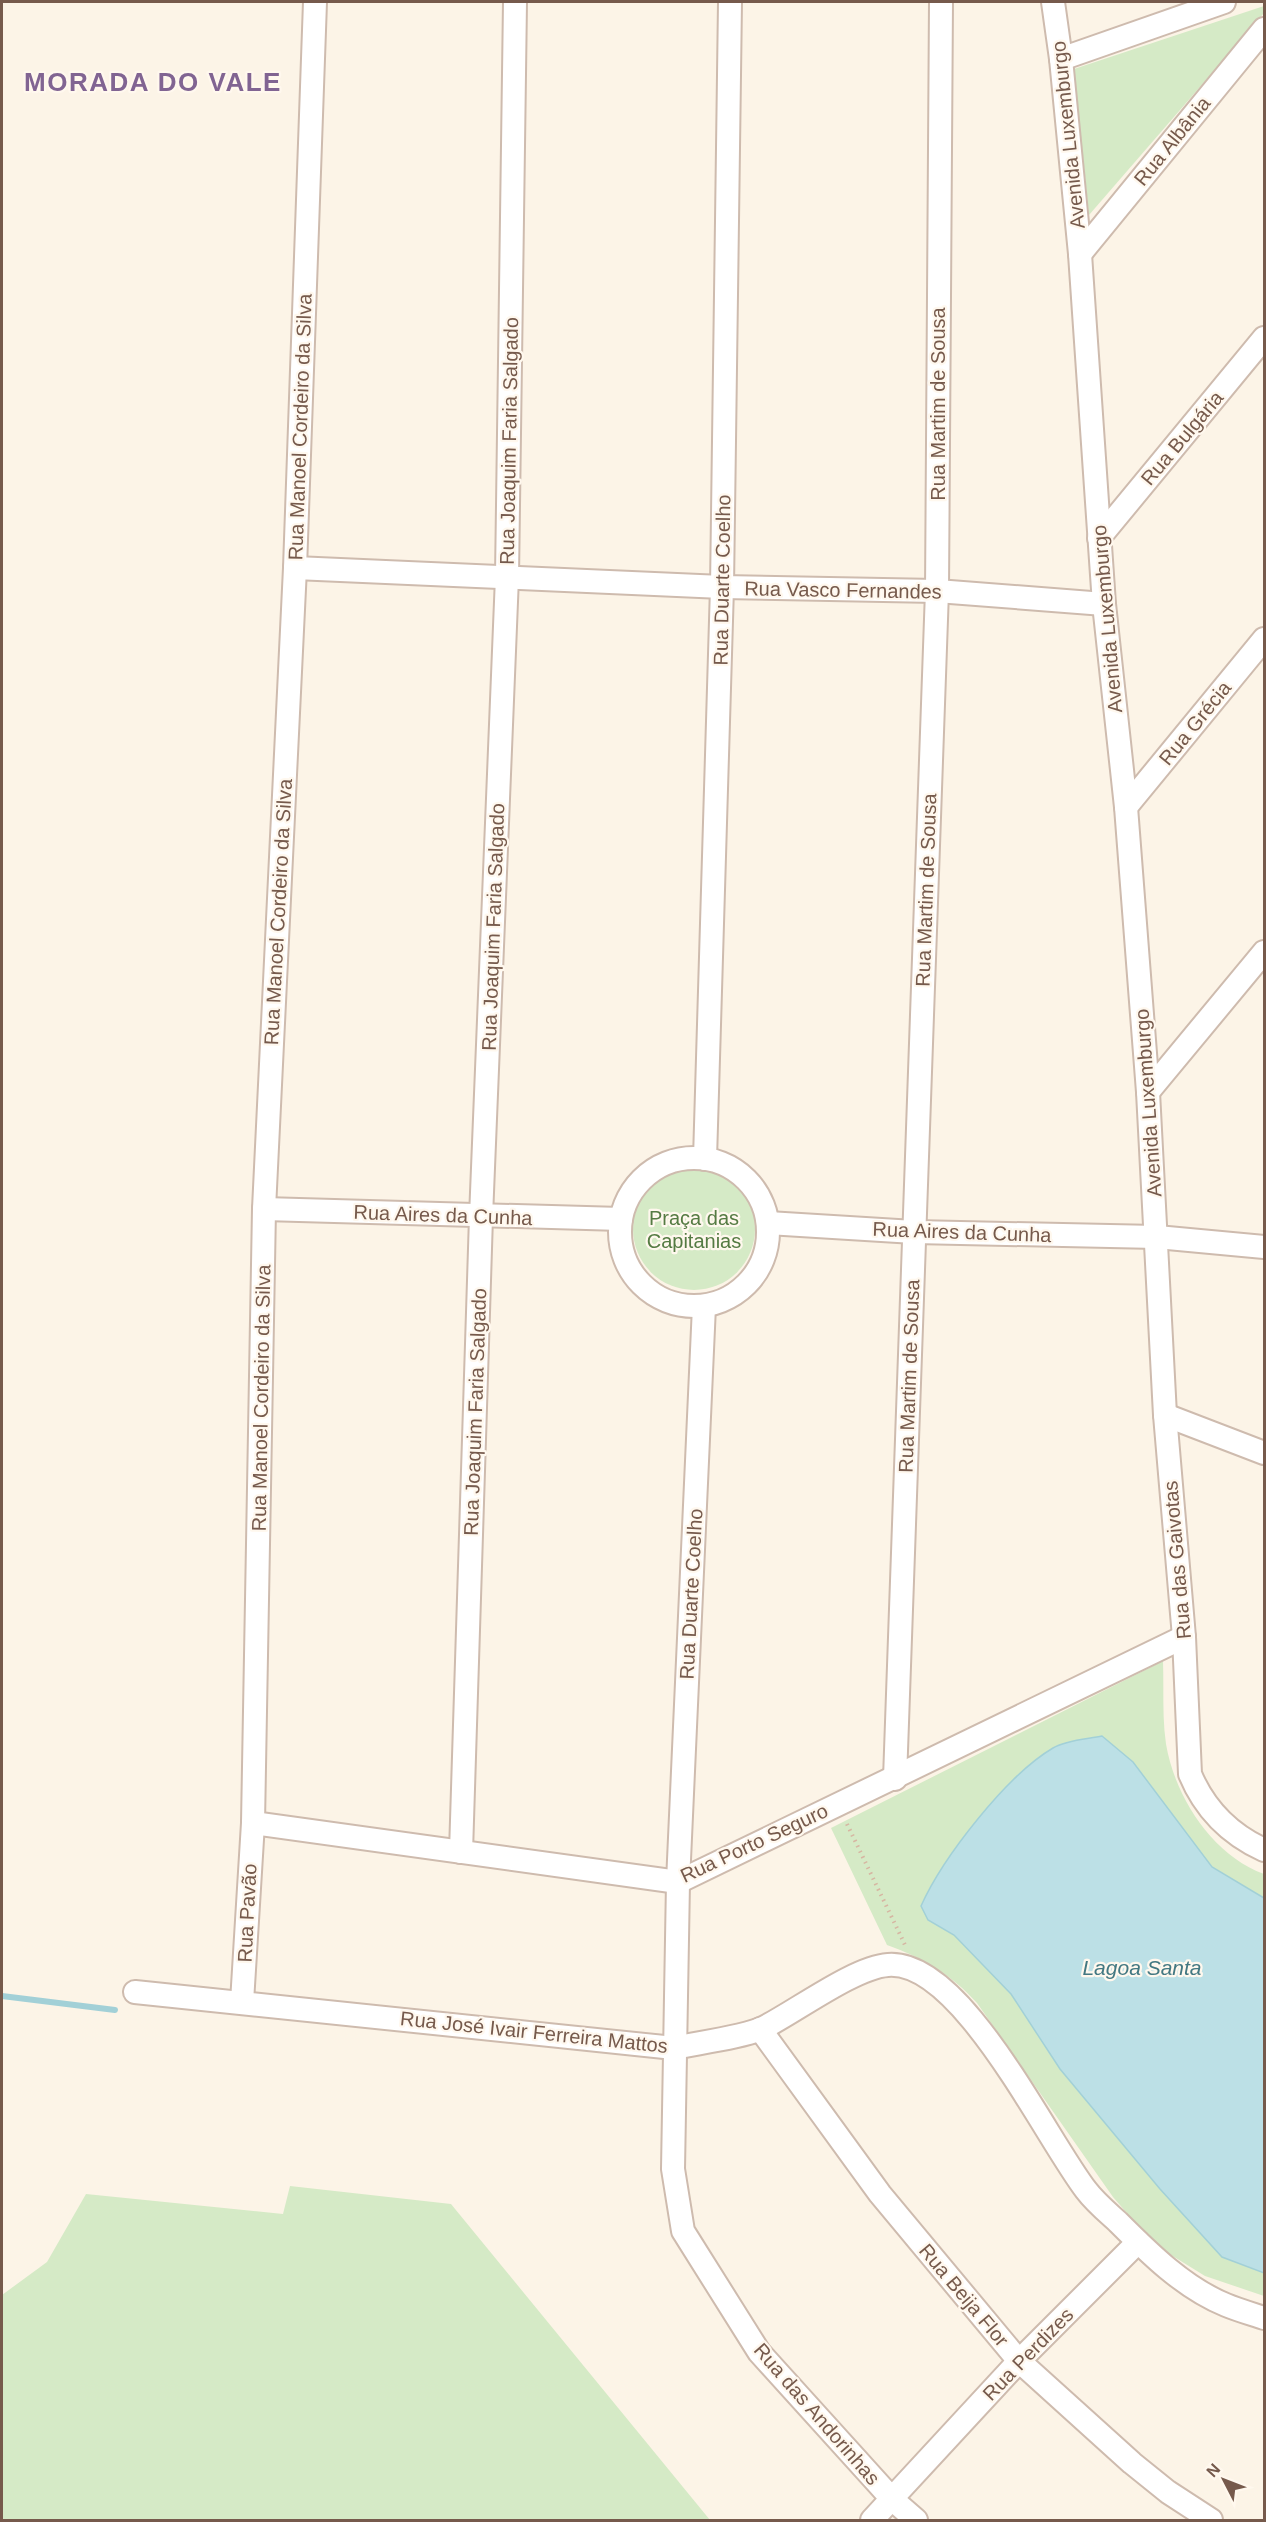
<svg xmlns="http://www.w3.org/2000/svg" width="1266" height="2522" font-family="Arial,sans-serif">
<rect width="100%" height="100%" fill="#fcf4e7"/>
<g fill="#d5eac6">
<path d="M 1264,6 L 1264,13 L 1089,215 L 1074,69 Z"/>
<circle cx="694" cy="1229" r="61"/>
<path d="M 1163,1661 C 1164,1688 1162,1717 1166,1744 C 1175,1797 1212,1855 1264,1874 L 1264,2296 L 1205,2276 L 1163,2250 L 1145,2234 L 1113,2197 L 977,2003 C 952,1975 923,1958 887,1945 L 831,1828 Z"/>
<path d="M 290,2186 L 451,2204 L 710,2520 L 2,2520 L 2,2295 L 47,2262 L 86,2194 L 283,2214 Z"/>
</g>
<path fill="#bce0e6" stroke="#a2d0d7" stroke-width="1.5" d="M 1102,1736 L 1133,1762 L 1212,1867 L 1264,1898 L 1264,2273 L 1222,2257 L 1160,2189 L 1060,2069 L 1011,1994 L 954,1935 L 928,1920 L 921,1906 C 943,1857 1007,1775 1053,1748 C 1066,1740 1088,1739 1102,1736 Z"/>
<g fill="none" stroke-linecap="round" stroke-linejoin="round">
<path stroke="#a2d0d7" stroke-width="6" d="M 2,1996 L 115,2010"/>
<defs>
<g id="street">
<path d="M 1053,2 L 1061,59 L 1080,254 L 1104,604 L 1126,807 L 1148,1092 L 1165,1415 L 1184,1637 L 1190,1774 C 1205,1810 1229,1834 1264,1850"/>
<path d="M 1061,59 L 1224,2"/>
<path d="M 1080,254 L 1264,29"/>
<path d="M 1099,538 L 1264,338"/>
<path d="M 295,568 L 722,587 L 937,591 L 1104,604"/>
<path d="M 1126,807 L 1264,639"/>
<path d="M 1148,1092 L 1264,952"/>
<circle cx="694" cy="1232" r="74"/>
<path d="M 705,1159 L 722,587 L 730,2"/>
<path d="M 264,1209 L 621,1219"/>
<path d="M 768,1223 L 914,1232 L 1157,1237 L 1264,1247"/>
<path d="M 704,1306 L 678,1882 L 673,2169 L 683,2231 L 759,2352 L 893,2500 L 916,2520"/>
<path d="M 1165,1415 L 1264,1453"/>
<path d="M 895,1779 L 937,591 L 941,2"/>
<path d="M 253,1823 L 678,1882 L 1184,1637"/>
<path d="M 461,1852 L 481,1217 L 507,577 L 515,2"/>
<path d="M 135,1992 L 674,2048 C 697,2043 744,2037 763,2028 C 795,2012 855,1967 888,1965 C 961,1959 1045,2137 1086,2190 C 1095,2202 1107,2212 1118,2222 C 1149,2253 1184,2288 1226,2305 C 1238,2310 1252,2314 1264,2318"/>
<path d="M 242,2002 L 253,1823 L 264,1209 L 295,568 L 315,2"/>
<path d="M 760,2029 L 880,2194 L 1019,2361 L 1132,2463 L 1168,2492 L 1211,2520"/>
<path d="M 872,2520 L 1019,2361 L 1138,2242"/>
</g>
</defs>
<use href="#street" stroke="#cebbae" stroke-width="26"/>
<path stroke="#d6b6a2" stroke-width="4" stroke-dasharray="1.5 4.5" stroke-linecap="butt" d="M 847,1824 L 906,1947"/>
<use href="#street" stroke="#fff" stroke-width="22"/>
</g>
<g text-anchor="middle" stroke-width="4.5" stroke-linejoin="round" paint-order="stroke">
<g font-size="20" fill="#765a4c" stroke="#fff8ee">
<text transform="translate(1068 135) rotate(-96)" y="7">Avenida Luxemburgo</text>
<text transform="translate(1172 141) rotate(-51)" y="7">Rua Albânia</text>
<text transform="translate(938 404) rotate(-90)" y="7">Rua Martim de Sousa</text>
<text transform="translate(300 427) rotate(-88)" y="7">Rua Manoel Cordeiro da Silva</text>
<text transform="translate(1182 438) rotate(-50)" y="7">Rua Bulgária</text>
<text transform="translate(509 441) rotate(-89)" y="7">Rua Joaquim Faria Salgado</text>
<text transform="translate(722 580) rotate(-89)" y="7">Rua Duarte Coelho</text>
<text transform="translate(843 590) rotate(1)" y="7">Rua Vasco Fernandes</text>
<text transform="translate(1107 619) rotate(-95)" y="7">Avenida Luxemburgo</text>
<text transform="translate(1195 723) rotate(-51)" y="7">Rua Grécia</text>
<text transform="translate(926 890) rotate(-88)" y="7">Rua Martim de Sousa</text>
<text transform="translate(278 912) rotate(-87)" y="7">Rua Manoel Cordeiro da Silva</text>
<text transform="translate(493 927) rotate(-88)" y="7">Rua Joaquim Faria Salgado</text>
<text transform="translate(1148 1103) rotate(-94)" y="7">Avenida Luxemburgo</text>
<text transform="translate(443 1215) rotate(2)" y="7">Rua Aires da Cunha</text>
<text transform="translate(962 1232) rotate(2)" y="7">Rua Aires da Cunha</text>
<text transform="translate(909 1376) rotate(-88)" y="7">Rua Martim de Sousa</text>
<text transform="translate(261 1398) rotate(-89)" y="7">Rua Manoel Cordeiro da Silva</text>
<text transform="translate(475 1412) rotate(-88)" y="7">Rua Joaquim Faria Salgado</text>
<text transform="translate(1177 1560) rotate(-95)" y="7">Rua das Gaivotas</text>
<text transform="translate(691 1594) rotate(-87)" y="7">Rua Duarte Coelho</text>
<text transform="translate(754 1843) rotate(-25)" y="7">Rua Porto Seguro</text>
<text transform="translate(247 1913) rotate(-87)" y="7">Rua Pavão</text>
<text transform="translate(534 2032) rotate(6)" y="7">Rua José Ivair Ferreira Mattos</text>
<text transform="translate(964 2295) rotate(50)" y="7">Rua Beija Flor</text>
<text transform="translate(1028 2354) rotate(-46)" y="7">Rua Perdizes</text>
<text transform="translate(817 2414) rotate(49)" y="7">Rua das Andorinhas</text>
</g>
<g font-size="20" fill="#557b43" stroke="#fff8ee">
<text x="694" y="1225">Praça das<tspan x="694" dy="23">Capitanias</tspan></text>
</g>
<g font-size="21" font-style="italic" fill="#437882" stroke="#fff8ee">
<text x="1142" y="1975">Lagoa Santa</text>
</g>
<g font-size="26" font-weight="bold" letter-spacing="1.5" fill="#816492" stroke="#fff8ee">
<text x="153" y="91">MORADA DO VALE</text>
</g>
</g>
<rect width="1266" height="2522" fill="none" stroke="#765a4c" stroke-width="6"/>
<g transform="translate(1224 2480) rotate(312)" stroke="#fff8ee" stroke-width="4.5" paint-order="stroke">
<path d="M0-4.5L10 22L0 15L-10 22Z" fill="#765a4c"/>
<text y="-9" font-size="16" font-weight="bold" text-anchor="middle" fill="#765a4c">N</text>
</g>
</svg>
